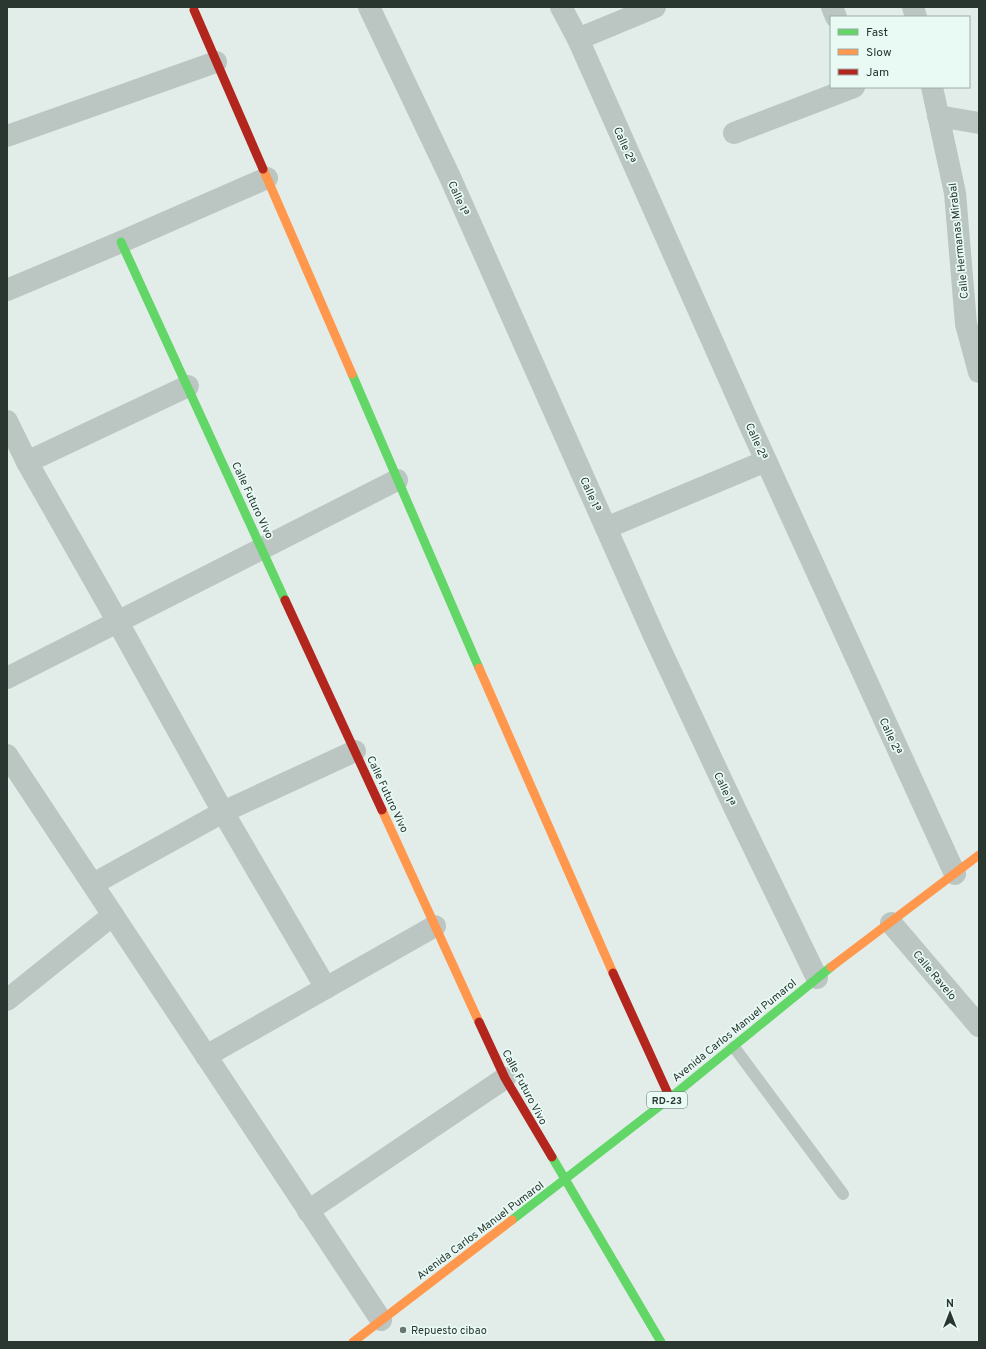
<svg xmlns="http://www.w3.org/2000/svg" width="986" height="1349" font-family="Overpass,sans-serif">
<rect width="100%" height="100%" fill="#e2edea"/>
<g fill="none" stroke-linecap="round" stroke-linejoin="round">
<path stroke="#bbc6c2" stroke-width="12" d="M 734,1047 L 843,1194"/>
<g stroke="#bbc6c2" stroke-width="22">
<path d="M 369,7 L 449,175 L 655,638 L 736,811 L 817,978"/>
<path d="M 561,7 L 578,39 L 751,428 L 955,874"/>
<path d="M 832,7 L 836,17"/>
<path d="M 913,7 L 916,17"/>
<path d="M 578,39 L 655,7"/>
<path d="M 932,87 L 955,193 L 966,324 L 979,372"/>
<path d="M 938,116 L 979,123"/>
<path d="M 734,133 L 854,87"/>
<path d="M 7,136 L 216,62"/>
<path d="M 7,290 L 121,242 L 267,178"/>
<path d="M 7,421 L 27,462 L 110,608 L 223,812 L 326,988"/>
<path d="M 27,462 L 188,386"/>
<path d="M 606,528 L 766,461"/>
<path d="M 7,678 L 397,480"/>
<path d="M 7,755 L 381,1320"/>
<path d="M 93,884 L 223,812 L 355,751"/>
<path d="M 891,923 L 979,1026"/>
<path d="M 7,1000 L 113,915"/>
<path d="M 206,1056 L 435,926"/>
<path d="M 308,1211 L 505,1078"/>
</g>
<g stroke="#63d668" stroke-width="9">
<path d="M 121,242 L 285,600"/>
<path d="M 352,374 L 479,668"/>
<path d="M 552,1157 L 661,1342"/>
<path d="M 512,1220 L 670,1098 L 831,967"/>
</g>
<g stroke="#ff974d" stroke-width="9">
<path d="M 263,169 L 352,374"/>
<path d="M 479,668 L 613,973"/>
<path d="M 382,810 L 479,1022"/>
<path d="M 831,967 L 979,855"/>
<path d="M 353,1342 L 512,1220"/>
</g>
<g stroke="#b3261e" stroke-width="9">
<path d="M 194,10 L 263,169"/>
<path d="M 285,600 L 382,810"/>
<path d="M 613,973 L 670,1098"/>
<path d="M 479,1022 L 505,1078 L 552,1157"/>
</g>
</g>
<circle fill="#6a7771" stroke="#e9faf5" stroke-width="1.5" cx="403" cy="1330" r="4"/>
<g text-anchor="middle" stroke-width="3.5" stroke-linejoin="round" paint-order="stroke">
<rect fill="#e9faf5" stroke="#63726b" stroke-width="1" x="647" y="1092" width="40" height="16" rx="3"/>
<g font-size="10" font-weight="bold" fill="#293730">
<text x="667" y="1104">RD-23</text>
</g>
<g font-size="11" fill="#293730" stroke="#e9faf5">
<text transform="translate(625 145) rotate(66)" y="4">Calle 2ª</text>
<text transform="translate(459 198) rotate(66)" y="4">Calle 1ª</text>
<text transform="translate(958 241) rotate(-96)" y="4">Calle Hermanas Mirabal</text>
<text transform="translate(757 441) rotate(66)" y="4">Calle 2ª</text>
<text transform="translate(591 494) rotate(66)" y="4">Calle 1ª</text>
<text transform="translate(253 500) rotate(65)" y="4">Calle Futuro Vivo</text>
<text transform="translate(891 736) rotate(65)" y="4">Calle 2ª</text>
<text transform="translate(725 789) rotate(65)" y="4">Calle 1ª</text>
<text transform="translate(388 794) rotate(65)" y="4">Calle Futuro Vivo</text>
<text transform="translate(935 975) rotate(50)" y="4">Calle Ravelo</text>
<text transform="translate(734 1030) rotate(-39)" y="4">Avenida Carlos Manuel Pumarol</text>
<text transform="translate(525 1087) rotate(62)" y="4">Calle Futuro Vivo</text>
<text transform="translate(480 1230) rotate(-37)" y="4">Avenida Carlos Manuel Pumarol</text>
</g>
<g font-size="11" fill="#293730" stroke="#e9faf5" text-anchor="start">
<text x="411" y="1334">Repuesto cibao</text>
</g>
</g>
<rect width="986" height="1349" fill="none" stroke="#293730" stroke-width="16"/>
<rect x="830" y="16" width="140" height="72" fill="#e9faf5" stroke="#9caca6"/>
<rect x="838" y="29" width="20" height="6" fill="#63d668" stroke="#9caca6"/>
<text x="866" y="36" font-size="12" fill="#293730">Fast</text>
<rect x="838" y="49" width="20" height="6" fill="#ff974d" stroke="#9caca6"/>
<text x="866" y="56" font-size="12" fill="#293730">Slow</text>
<rect x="838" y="69" width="20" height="6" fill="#b3261e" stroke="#9caca6"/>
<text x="866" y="76" font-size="12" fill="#293730">Jam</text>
<g transform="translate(950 1313)" stroke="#e9faf5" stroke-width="3" paint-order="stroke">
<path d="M0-3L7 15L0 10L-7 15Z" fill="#293730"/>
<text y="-6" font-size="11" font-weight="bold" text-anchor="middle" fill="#293730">N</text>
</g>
</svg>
